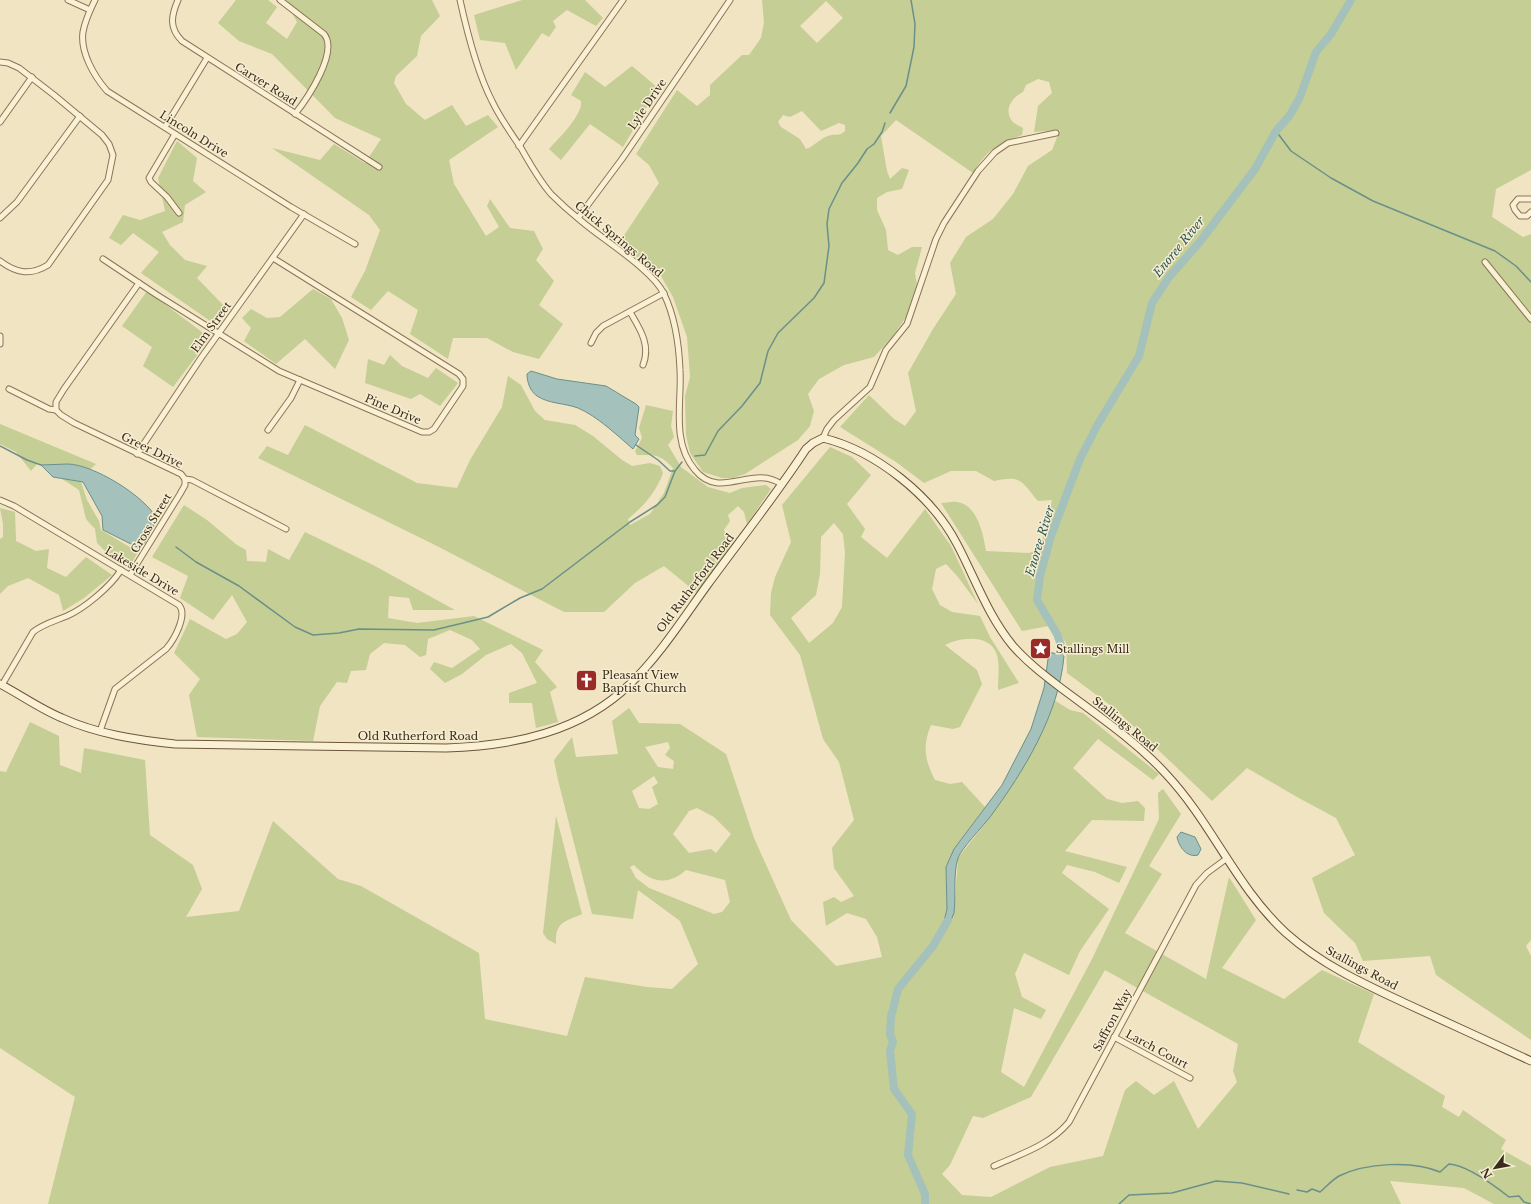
<svg xmlns="http://www.w3.org/2000/svg" width="1531" height="1204" font-family="'Libre Baskerville',serif">
<rect width="100%" height="100%" fill="#f0e4c2"/>
<g fill="#c4ce95" fill-rule="evenodd">
<path d="M 236,0 L 268,0 L 277,7 L 266,23 L 287,39 L 297,22 L 286,2 L 287,0 L 432,0 L 440,16 L 421,36 L 417,56 L 396,76 L 394,83 L 406,104 L 425,120 L 452,105 L 466,126 L 488,115 L 498,127 L 449,160 L 454,184 L 486,236 L 499,227 L 487,206 L 490,199 L 510,228 L 534,231 L 543,249 L 536,260 L 554,281 L 539,305 L 563,324 L 539,359 L 513,352 L 487,338 L 453,338 L 448,359 L 410,334 L 418,310 L 388,291 L 371,310 L 351,297 L 365,271 L 380,230 L 369,215 L 272,148 L 320,160 L 334,144 L 365,163 L 381,139 L 335,118 L 272,54 L 239,41 L 218,23 Z"/>
<path d="M 522,0 L 585,0 L 603,18 L 596,26 L 567,10 L 553,21 L 556,27 L 549,37 L 542,33 L 516,70 L 505,43 L 480,40 L 474,15 Z"/>
<path d="M 762,0 L 1531,0 L 1531,170 L 1496,189 L 1492,217 L 1523,237 L 1531,234 L 1531,940 L 1526,946 L 1531,956 L 1531,1040 L 1436,975 L 1430,956 L 1363,961 L 1355,943 L 1324,913 L 1312,878 L 1355,855 L 1336,818 L 1297,797 L 1247,768 L 1212,801 L 1114,708 L 1067,673 L 1066,643 L 1054,625 L 1022,631 L 941,503 C 946,503 952,501 957,502 C 978,505 983,534 986,551 L 1029,553 L 1040,549 L 1052,500 L 1038,501 C 1021,481 1022,475 994,481 L 976,471 L 951,471 L 924,483 L 896,462 L 840,427 L 869,395 L 894,419 L 905,426 L 916,411 L 908,373 L 933,329 L 956,294 L 950,263 L 966,237 L 993,219 L 1013,194 L 1028,166 L 1052,150 L 1060,130 L 1034,132 L 1038,106 L 1052,93 L 1049,82 L 1038,79 L 1026,85 L 1023,92 C 1013,97 1003,109 1012,121 C 1014,124 1020,126 1023,128 L 1022,135 C 997,144 987,150 973,173 L 896,120 L 881,136 L 887,171 L 890,179 L 902,168 L 909,170 L 902,189 L 887,192 L 877,198 L 877,210 L 886,230 L 888,250 L 898,255 L 912,247 L 922,247 L 915,273 L 917,285 L 906,317 L 893,336 L 874,357 L 844,365 L 819,379 L 808,394 L 814,411 L 810,426 L 798,440 L 745,474 L 733,478 L 722,478 L 703,472 L 690,453 L 686,435 L 685,396 L 690,377 L 687,337 L 673,297 L 661,276 L 619,243 L 659,183 L 649,165 L 636,154 L 677,90 L 697,106 L 710,95 L 710,85 L 742,55 L 749,55 L 761,38 L 764,22 ZM 826,1 L 843,18 L 817,43 L 800,26 ZM 802,111 L 821,131 L 839,123 L 845,125 L 845,131 C 839,137 835,133 828,136 C 819,139 815,146 806,149 L 800,139 L 781,127 L 778,122 L 783,115 L 790,117 Z"/>
<path d="M 632,66 L 658,88 L 623,147 L 590,124 L 561,160 L 549,149 C 559,138 583,115 581,101 L 571,95 L 585,72 L 605,87 Z"/>
<path d="M 177,141 L 197,158 L 193,181 L 206,192 L 185,205 L 183,222 L 162,232 L 170,245 L 185,260 L 207,266 L 197,278 L 226,308 L 213,323 L 141,273 L 159,252 L 133,233 L 121,245 L 109,238 L 123,215 L 140,220 L 165,211 L 158,178 Z"/>
<path d="M 313,289 L 331,299 L 342,318 L 349,340 L 335,369 L 305,339 L 276,364 L 244,341 L 251,328 L 242,318 L 251,309 L 267,318 L 280,317 Z"/>
<path d="M 147,291 L 210,338 L 173,387 L 143,366 L 152,347 L 122,326 Z"/>
<path d="M 390,355 L 402,366 L 428,378 L 436,368 L 458,383 L 440,406 L 420,394 L 411,399 L 365,383 L 368,359 L 384,365 Z"/>
<path d="M 508,376 L 521,385 L 535,411 L 545,420 L 575,425 L 593,436 L 622,460 L 632,466 L 650,463 L 660,466 L 663,473 C 656,492 644,506 628,519 L 630,525 L 650,514 L 664,493 L 673,468 C 660,454 655,455 637,455 L 635,451 L 642,438 L 639,428 L 646,405 L 673,411 L 671,426 L 674,437 L 668,445 L 681,467 L 708,487 L 730,493 L 742,488 L 766,485 L 771,489 L 747,524 L 744,512 L 738,506 L 728,515 L 730,521 L 724,530 L 730,545 L 726,555 L 697,593 L 664,566 L 635,583 L 604,612 L 564,612 L 437,546 L 258,458 L 267,446 L 288,455 L 305,425 L 417,483 L 457,488 L 470,460 L 502,407 Z"/>
<path d="M 0,424 L 96,464 L 80,479 L 87,500 L 99,521 L 101,530 L 138,552 L 131,564 L 106,552 L 97,543 L 95,529 L 86,519 L 79,490 L 38,463 L 31,471 L 16,452 L 0,444 Z"/>
<path d="M 830,447 L 852,457 L 871,475 L 847,504 L 865,529 L 861,537 L 887,558 L 925,509 L 951,546 L 978,604 L 958,577 L 946,564 L 936,569 L 932,589 L 940,605 L 952,612 L 980,616 L 990,637 L 1019,683 L 998,690 C 998,679 1000,665 997,655 C 991,633 960,637 945,645 L 977,670 L 982,684 L 960,727 L 953,729 L 931,725 C 922,746 925,761 935,780 L 950,784 L 962,782 L 985,807 L 954,849 L 946,867 L 947,909 L 943,928 L 954,913 L 958,858 L 990,817 L 1019,775 L 1044,727 L 1054,700 L 1070,710 L 1083,713 L 1159,774 L 1153,780 L 1098,739 L 1073,768 L 1107,799 L 1122,803 L 1138,801 L 1145,808 L 1144,821 L 1092,820 L 1065,851 L 1127,867 L 1119,883 L 1095,872 L 1067,865 L 1062,873 L 1109,909 L 1080,951 L 1069,975 L 1024,953 L 1015,974 L 1022,997 L 1046,1010 L 1041,1019 L 1014,1008 L 1001,1072 L 1024,1087 L 1091,961 L 1159,819 L 1158,793 L 1163,789 L 1181,814 L 1149,866 L 1162,874 L 1125,933 L 1206,979 L 1229,877 L 1256,920 L 1222,968 L 1284,999 L 1322,970 L 1374,994 L 1358,1042 L 1445,1096 L 1442,1107 L 1459,1117 L 1463,1110 L 1506,1140 L 1501,1149 L 1531,1166 L 1531,1204 L 1494,1204 L 1464,1188 L 1390,1181 L 1401,1204 L 48,1204 L 75,1097 L 0,1048 L 0,771 L 6,772 L 30,722 L 59,736 L 60,765 L 81,773 L 84,748 L 145,760 L 150,835 L 193,865 L 202,889 L 186,917 L 239,911 L 273,821 L 338,879 L 361,886 L 479,953 L 485,1019 L 567,1036 L 585,977 L 647,987 L 672,989 L 698,964 L 680,921 L 638,890 L 633,919 L 592,914 L 558,780 L 554,760 L 572,737 L 576,757 L 618,754 L 612,721 L 629,708 L 639,723 L 680,724 L 726,754 L 754,838 L 791,920 L 836,966 L 882,957 L 877,937 L 866,919 L 847,913 L 826,926 L 823,902 L 834,897 L 841,902 L 854,896 L 834,868 L 832,848 L 854,820 L 839,762 L 823,739 L 800,655 L 770,615 L 771,593 L 775,577 L 791,542 L 782,505 ZM 834,523 L 843,534 L 845,553 L 842,607 L 833,623 L 809,643 L 791,618 L 816,595 L 820,574 L 821,537 ZM 668,742 L 670,748 L 665,755 L 674,761 L 673,769 L 658,767 L 645,747 ZM 654,776 L 658,783 L 652,787 L 658,804 L 649,809 L 639,808 L 632,791 ZM 697,808 L 714,817 L 731,834 L 716,853 L 711,849 L 689,853 L 673,834 L 689,811 ZM 634,865 C 650,882 667,887 686,870 L 725,880 L 730,902 L 722,912 L 714,914 L 649,888 L 636,878 L 630,867 ZM 1105,970 L 1238,1044 L 1233,1071 L 1237,1082 L 1198,1129 L 1174,1081 L 1154,1095 L 1136,1081 L 1125,1090 L 1103,1156 L 1050,1167 L 991,1197 L 962,1195 L 942,1174 L 950,1165 L 973,1116 L 983,1118 L 1031,1097 Z"/>
<path d="M 184,505 L 207,520 L 237,545 L 246,550 L 247,561 L 266,562 L 268,549 L 289,560 L 305,532 L 373,565 L 455,610 L 413,610 L 409,598 L 389,596 L 388,618 L 417,623 L 474,616 L 543,650 L 535,662 L 557,687 L 550,692 L 558,722 L 536,728 L 532,703 L 509,703 L 509,693 L 537,683 L 522,653 L 511,644 L 486,655 L 462,674 L 445,683 L 430,669 L 434,662 L 452,668 L 480,649 L 472,640 L 450,630 L 428,639 L 426,655 L 420,657 L 405,645 L 384,643 L 370,654 L 366,670 L 351,671 L 347,683 L 337,682 L 320,706 L 313,741 L 197,737 L 189,695 L 200,679 L 174,653 L 190,619 L 226,639 L 237,634 L 247,622 L 232,595 L 213,620 L 180,598 L 188,576 L 152,557 Z"/>
<path d="M 0,508 L 15,512 L 16,541 L 36,551 L 49,549 L 47,568 L 66,577 L 86,557 L 112,575 L 84,598 L 63,611 L 59,595 L 28,578 L 8,586 L 0,594 L 0,539 L 3,537 L 3,524 Z"/>
<path d="M 556,816 L 582,914 C 564,922 555,922 556,944 L 547,939 L 543,933 Z"/>
</g>
<g fill="#a4c2bb" stroke="#6b9089">
<path d="M 531,371 L 557,379 L 606,386 L 636,404 L 639,407 L 635,435 L 639,439 L 633,449 C 618,436 597,416 578,408 C 565,403 549,404 537,396 C 530,391 527,382 527,374 Z"/>
<path d="M 67,464 C 93,464 145,496 157,519 L 144,544 L 137,547 L 103,530 L 102,516 L 83,482 L 53,477 L 41,465 Z"/>
<path d="M 1049,652 L 1064,656 C 1059,714 1024,771 990,817 C 983,826 961,849 958,858 C 953,874 956,896 954,913 L 951,920 L 942,929 L 947,909 L 946,867 L 954,849 L 1002,785 L 1031,729 L 1044,688 Z"/>
<path d="M 1181,832 L 1195,837 L 1201,849 L 1198,855 C 1187,858 1179,847 1177,837 Z"/>
</g>
<g fill="none" stroke-linecap="round" stroke-linejoin="round">
<g stroke="#6b9089" stroke-width="1.5">
<path d="M 890,113 L 906,86 L 914,47 L 915,24 L 911,0"/>
<path d="M 1276,131 L 1291,151 L 1331,178 L 1373,201 L 1495,251 L 1516,266 L 1531,282"/>
<path d="M 636,445 L 658,460 L 670,471 L 675,471"/>
<path d="M 0,446 L 27,460 L 41,465"/>
<path d="M 695,456 L 705,455 L 718,431 L 742,406 L 760,383 L 768,351 L 778,333 L 814,298 L 824,283 L 829,246 L 827,224 L 829,209 L 842,183 L 858,163 L 867,149 L 874,144 L 882,132 L 885,123"/>
<path d="M 176,547 L 196,562 L 239,586 L 295,627 L 313,635 L 339,633 L 359,629 L 434,630 L 488,617 L 520,598 L 542,589 L 630,522 L 657,505 L 665,497 L 675,471 L 682,462"/>
<path d="M 1297,1190 L 1307,1192 L 1312,1189 L 1320,1192 C 1326,1187 1332,1180 1339,1176 C 1365,1163 1413,1160 1440,1172 L 1449,1164 C 1467,1165 1495,1186 1509,1197 L 1519,1196 L 1524,1202 L 1531,1204"/>
<path d="M 1119,1204 L 1129,1195 L 1172,1193 L 1216,1181 L 1242,1183 L 1289,1194"/>
</g>
<g stroke="#a4c2bb" stroke-width="8">
<path d="M 1057,665 L 1061,645 L 1057,634 L 1037,600 L 1040,576 L 1051,536 L 1080,459 L 1098,424 L 1139,356 L 1152,303 L 1169,277 L 1199,243 L 1255,169 L 1276,131 L 1290,115 L 1300,97 L 1316,52 L 1331,34 L 1351,0"/>
<path d="M 925,1204 L 925,1194 L 908,1155 L 912,1114 L 894,1089 L 890,1051 L 893,1042 L 890,1034 L 891,1017 L 898,989 L 933,946 L 948,920"/>
</g>
<defs>
<g id="street">
<path d="M 68,0 L 90,10"/>
<path d="M 95,0 C 90,10 85,21 83,32 C 80,52 94,76 107,91 L 291,207 L 355,244"/>
<path d="M 178,0 C 171,16 169,28 182,41 L 379,167"/>
<path d="M 280,0 L 324,34 C 339,52 307,99 295,114"/>
<path d="M 460,0 C 467,32 477,72 492,101 C 500,118 511,133 521,148 C 530,164 539,180 551,194 C 560,203 570,212 580,220 C 602,239 653,270 664,294 C 675,317 679,345 680,370 C 682,402 671,442 695,470 C 720,501 752,464 781,484"/>
<path d="M 0,62 L 8,63 L 19,68 L 54,95 L 102,135 L 109,144 L 113,155 L 108,180 L 48,265 C 30,276 16,273 0,261"/>
<path d="M 0,122 L 32,77"/>
<path d="M 165,127 L 207,58"/>
<path d="M 175,134 L 149,178 L 151,182 L 167,197 L 179,213"/>
<path d="M 519,146 L 623,0"/>
<path d="M 1531,199 L 1518,199 L 1513,205 L 1515,210 L 1520,216 L 1527,216 L 1531,212"/>
<path d="M 0,218 L 17,202 L 80,116"/>
<path d="M 578,218 L 622,159 L 730,0"/>
<path d="M 103,259 L 157,295 L 279,371 L 422,432 L 429,432 L 434,429 L 463,386 L 463,379 L 459,374 L 273,258"/>
<path d="M 1485,262 L 1531,319"/>
<path d="M 630,312 C 640,329 651,345 643,365"/>
<path d="M 0,336 L 0,344"/>
<path d="M 591,343 L 596,333 L 603,326 L 664,293"/>
<path d="M 9,389 L 49,409 L 56,410 L 61,415 L 74,423 L 181,474 L 185,479 L 192,480 L 286,529"/>
<path d="M 56,410 L 56,402 L 64,389 L 139,283"/>
<path d="M 268,430 L 291,398 L 300,380"/>
<path d="M 823,438 L 827,429 L 834,420 L 870,387 L 886,350 L 907,324 L 936,239 L 944,223 L 978,171 L 995,152 L 1008,143 L 1056,133"/>
<path d="M 137,454 L 201,358 L 304,214"/>
<path d="M 0,500 L 14,506 L 179,605 C 188,615 174,640 166,649 L 115,689 L 100,731"/>
<path d="M 130,575 L 180,494 L 185,485 L 185,479"/>
<path d="M 2,685 L 33,632 C 43,624 55,621 67,616 C 85,608 110,587 121,570"/>
<path d="M 1114,1037 L 1190,1078"/>
<path d="M 994,1166 C 1021,1154 1050,1145 1069,1122 L 1196,885 L 1207,873 L 1226,859"/>
</g>
<path id="secondary" d="M 0,684 C 21,695 40,709 62,718 C 97,734 137,740 175,744 L 446,748 C 513,746 581,732 630,684 C 660,655 684,617 708,584 C 741,539 776,495 806,449 L 813,443 L 823,438 C 876,451 932,496 957,544 C 975,578 988,616 1013,646 C 1027,662 1044,675 1061,688 C 1097,715 1135,740 1166,774 C 1212,823 1236,887 1286,933 C 1322,965 1364,984 1407,1004 C 1448,1023 1490,1042 1531,1061"/>
</defs>
<use href="#street" stroke="#8a7558" stroke-width="7"/>
<use href="#secondary" stroke="#6c563c" stroke-width="9"/>
<use href="#street" stroke="#faf1d5" stroke-width="5"/>
<use href="#secondary" stroke="#faf1d5" stroke-width="7"/>
</g>
<defs>
<symbol id="sight-square" viewBox="-11 -11 22 22"><rect x="-9" y="-9" width="18" height="18" rx="4" fill="#9b2b26" stroke="#f7eed2"/><path d="M0-6L1.8-2.2L6-1.7L2.9 1.2L3.7 5.4L0 3.3L-3.7 5.4L-2.9 1.2L-6-1.7L-1.8-2.2Z" fill="#fff"/></symbol>
<symbol id="church-square" viewBox="-11 -11 22 22"><rect x="-9" y="-9" width="18" height="18" rx="4" fill="#9b2b26" stroke="#f7eed2"/><path d="M-1.2-6h2.4v3.5h3.3v2.4h-3.3V6h-2.4V-.1h-3.3v-2.4h3.3Z" fill="#fff"/></symbol>
</defs>
<g fill-rule="evenodd">
<use href="#sight-square" x="1028" y="636" width="25" height="25"/>
<use href="#church-square" x="574" y="668" width="25" height="25"/>
</g>
<g text-anchor="middle" stroke-width="3" stroke-linejoin="round" paint-order="stroke">
<g font-size="11" fill="#392c1d" stroke="#f7eed2">
<text transform="translate(266 84) rotate(32)" y="4">Carver Road</text>
<text transform="translate(647 104) rotate(-56)" y="4">Lyle Drive</text>
<text transform="translate(194 134) rotate(32)" y="4">Lincoln Drive</text>
<text transform="translate(619 239) rotate(40)" y="4">Chick Springs Road</text>
<text transform="translate(211 327) rotate(-54)" y="4">Elm Street</text>
<text transform="translate(393 409) rotate(23)" y="4">Pine Drive</text>
<text transform="translate(152 450) rotate(26)" y="4">Greer Drive</text>
<text transform="translate(151 523) rotate(-59)" y="4">Cross Street</text>
<text transform="translate(142 571) rotate(31)" y="4">Lakeside Drive</text>
<text transform="translate(695 583) rotate(-53)" y="4">Old Rutherford Road</text>
<text transform="translate(1125 724) rotate(39)" y="4">Stallings Road</text>
<text x="418" y="740">Old Rutherford Road</text>
<text transform="translate(1362 968) rotate(28)" y="4">Stallings Road</text>
<text transform="translate(1112 1020) rotate(-62)" y="4">Saffron Way</text>
<text transform="translate(1157 1049) rotate(28)" y="4">Larch Court</text>
</g>
<g font-size="11" fill="#392c1d" stroke="#f7eed2" text-anchor="start">
<text x="1056" y="653">Stallings Mill</text>
<text x="602" y="679">Pleasant View<tspan x="602" dy="13">Baptist Church</tspan></text>
</g>
<g font-size="12" font-style="italic" fill="#2c5a59" stroke="#f7eed2">
<text transform="translate(1179 247) rotate(-51)" y="4">Enoree River</text>
<text transform="translate(1040 541) rotate(-73)" y="4">Enoree River</text>
</g>
</g>
<g transform="translate(1495 1168) rotate(238)" stroke="#f7eed2" stroke-width="3" paint-order="stroke">
<path d="M0-3L7 15L0 10L-7 15Z" fill="#392c1d"/>
<text y="-6" font-size="11" font-weight="bold" text-anchor="middle" fill="#392c1d">N</text>
</g>
</svg>
